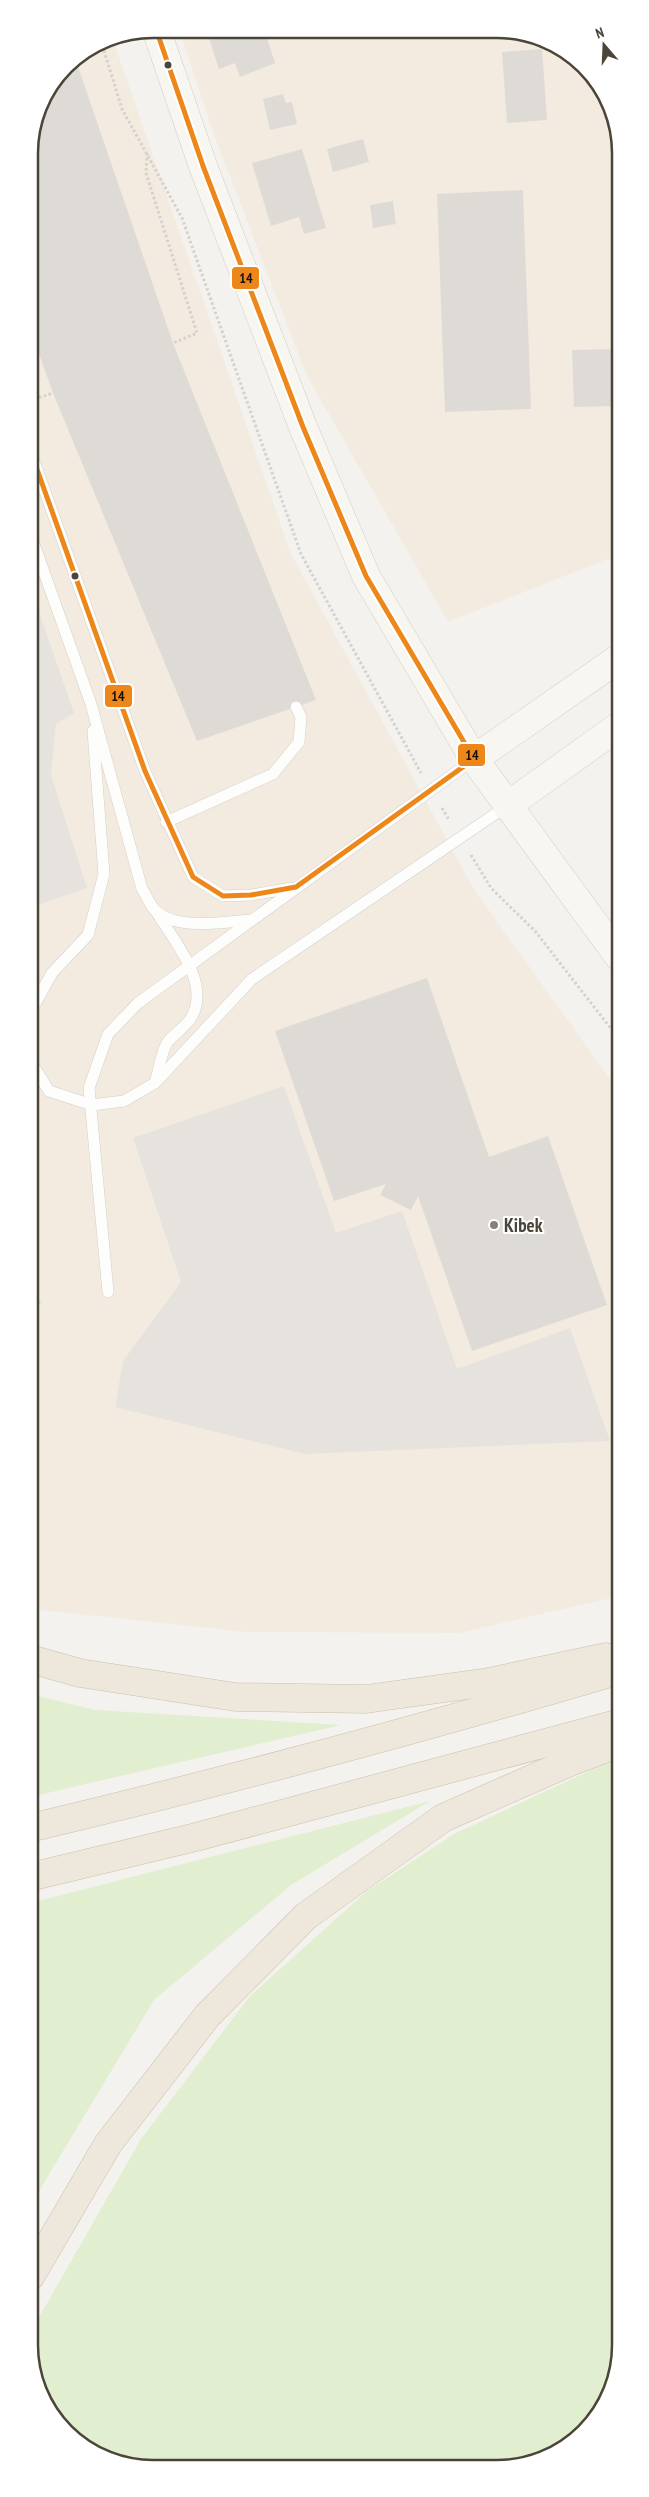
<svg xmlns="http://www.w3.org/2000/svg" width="649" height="2497" font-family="'PT Sans Narrow',sans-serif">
<rect width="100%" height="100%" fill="#f4f2ee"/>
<g fill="#f3ebdf">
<path d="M 179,29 L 521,31 L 584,65 L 607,97 L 619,136 L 619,559 L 605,560 L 448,622 L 307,376 L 214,135 Z"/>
<path d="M 112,37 L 291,554 L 475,891 L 620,1093 L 620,1596 L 459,1633 L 247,1632 L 30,1609 L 29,145 L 38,105 L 65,65 L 105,38 Z"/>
</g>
<g fill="#e1eecf">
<path d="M 30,1694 L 95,1710 L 341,1725 L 30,1797 Z"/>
<path d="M 620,1759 L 620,2352 L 611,2392 L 589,2426 L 552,2455 L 513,2467 L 128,2466 L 65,2432 L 42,2400 L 30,2361 L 30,2333 L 141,2139 L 250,1996 L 366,1892 L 454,1834 L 600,1766 Z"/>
<path d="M 430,1801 L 291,1885 L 154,2000 L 30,2206 L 30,1903 Z"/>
</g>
<g fill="#e6e3df">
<path d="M 29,583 L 74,713 L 56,724 L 51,775 L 87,888 L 29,908 Z"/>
<path d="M 284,1086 L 336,1233 L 402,1211 L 457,1369 L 570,1328 L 610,1441 L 305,1454 L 115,1407 L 123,1361 L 181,1282 L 133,1138 Z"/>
</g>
<g fill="#dedbd6">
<path d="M 206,29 L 264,29 L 275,63 L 240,77 L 235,63 L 219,69 Z"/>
<path d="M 542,49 L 547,120 L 507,123 L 502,52 Z"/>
<path d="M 75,58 L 173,343 L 316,700 L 197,741 L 53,393 L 29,326 L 29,146 L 38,105 L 65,65 Z"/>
<path d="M 283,94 L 286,103 L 292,102 L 297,124 L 270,130 L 263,99 Z"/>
<path d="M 363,139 L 369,162 L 333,172 L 327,149 Z"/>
<path d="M 302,149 L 326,228 L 304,234 L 299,217 L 271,226 L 252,163 Z"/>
<path d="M 523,190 L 531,409 L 445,412 L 437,194 Z"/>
<path d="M 393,201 L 396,224 L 373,228 L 370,205 Z"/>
<path d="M 619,349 L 619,406 L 574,407 L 572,350 Z"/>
<path d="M 427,978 L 489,1157 L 548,1136 L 607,1305 L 472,1351 L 418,1196 L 411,1210 L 380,1195 L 386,1184 L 334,1201 L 275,1031 Z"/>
<path d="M 29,1272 L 41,1304 L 29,1308 Z"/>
</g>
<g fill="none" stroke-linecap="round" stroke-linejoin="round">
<defs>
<g id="lane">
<path d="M 498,31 L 521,31"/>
<path d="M 29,447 L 145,771 L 193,877 L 223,896 L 251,895 L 292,888"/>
<path d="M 29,530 L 91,704 L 142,889 C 146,895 150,905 155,910 C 176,931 224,922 251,920"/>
<path d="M 166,822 L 273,774 L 299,742 L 301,717 L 296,707"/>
<path d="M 156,911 C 173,940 212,983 191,1018 C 185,1028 173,1034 167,1043 C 161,1053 159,1069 156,1080"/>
<path d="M 29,1015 L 52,973 L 88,935 L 104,874 L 93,731"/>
<path d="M 29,1059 L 49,1091 L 92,1105 L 124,1101 L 155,1083 L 252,979 L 507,806"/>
<path d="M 108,1292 L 89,1088 L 108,1034 L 138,1003 L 474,759"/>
</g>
<g id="secondary">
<path d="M 156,29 L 203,166 L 303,427 L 366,576 L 474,759 L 619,957"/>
<path d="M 474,759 L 619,658"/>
<path d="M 507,806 L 619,726"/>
</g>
<g id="highway">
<path d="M 30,1659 L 80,1673 L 235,1697 L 366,1699 L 489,1682 L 606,1657"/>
<path d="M 30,1828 C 228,1781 424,1728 620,1670"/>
<path d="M 30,1877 L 196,1837 L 620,1723"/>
<path d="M 30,2277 L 108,2144 L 207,2016 L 306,1916 L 443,1818 L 570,1762 L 620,1743"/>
</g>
</defs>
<use href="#lane" stroke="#d2d0cb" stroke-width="12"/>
<use href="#secondary" stroke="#d3cfc5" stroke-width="29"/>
<use href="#highway" stroke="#ccbfa9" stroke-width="29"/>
<g stroke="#d3d2cc" stroke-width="3" stroke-dasharray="2.5 2.5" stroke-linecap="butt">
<path d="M 101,41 L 122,109 L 182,218 L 301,554 L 421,773"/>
<path d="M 147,153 L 146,173 L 197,333 L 173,343"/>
<path d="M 29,396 L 41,397 L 53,393"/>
<path d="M 442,808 L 449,820"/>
<path d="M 471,855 L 491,888 L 535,931 L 619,1039"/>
</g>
<use href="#lane" stroke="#fdfdfc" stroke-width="11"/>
<use href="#secondary" stroke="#f7f6f1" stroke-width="28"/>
<use href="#highway" stroke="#ede8db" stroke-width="28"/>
<defs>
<path id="bus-1" d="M 29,447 L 145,771 L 193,877 L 223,896 L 251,895 L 296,887 L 474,759 L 366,576 L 303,427 L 203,166 L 156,29"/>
</defs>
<use href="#bus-1" stroke="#fff" stroke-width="9"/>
<use href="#bus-1" stroke="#ee8719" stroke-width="5"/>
</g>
<g fill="#4b4439" stroke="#fff" stroke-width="2">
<circle cx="168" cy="65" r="4.5"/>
<circle cx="75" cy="576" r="4.5"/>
</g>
<circle fill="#868178" stroke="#fff" stroke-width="2" cx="494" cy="1225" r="5"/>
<g text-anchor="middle" stroke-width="4" stroke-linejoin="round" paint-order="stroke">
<g font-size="19" font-weight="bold" fill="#4b4439" stroke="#fff" text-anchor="start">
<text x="504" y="1232">Kibek</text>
</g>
</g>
<path d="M0 0H649V2497H0ZM153 38H497A115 115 0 0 1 612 153V2345A115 115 0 0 1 497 2460H153A115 115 0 0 1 38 2345V153A115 115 0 0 1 153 38Z" fill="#fff" fill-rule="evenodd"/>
<path fill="none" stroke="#4b4439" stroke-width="2.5" d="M153 38H497A115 115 0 0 1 612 153V2345A115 115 0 0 1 497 2460H153A115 115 0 0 1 38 2345V153A115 115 0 0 1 153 38Z"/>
<g stroke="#fff" stroke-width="2">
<rect x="231" y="266" width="29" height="24" rx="5" fill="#ee8719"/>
<rect x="104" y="684" width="29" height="24" rx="5" fill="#ee8719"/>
<rect x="457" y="743" width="29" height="24" rx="5" fill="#ee8719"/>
</g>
<g font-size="14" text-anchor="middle" font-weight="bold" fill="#111">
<text x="246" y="283">14</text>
<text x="118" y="701">14</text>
<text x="472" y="760">14</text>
</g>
<g transform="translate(604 45) rotate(341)" stroke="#ffffff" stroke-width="4" paint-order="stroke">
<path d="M0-4L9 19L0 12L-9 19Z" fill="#4b4439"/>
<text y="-8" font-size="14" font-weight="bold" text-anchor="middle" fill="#4b4439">N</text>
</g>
</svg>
